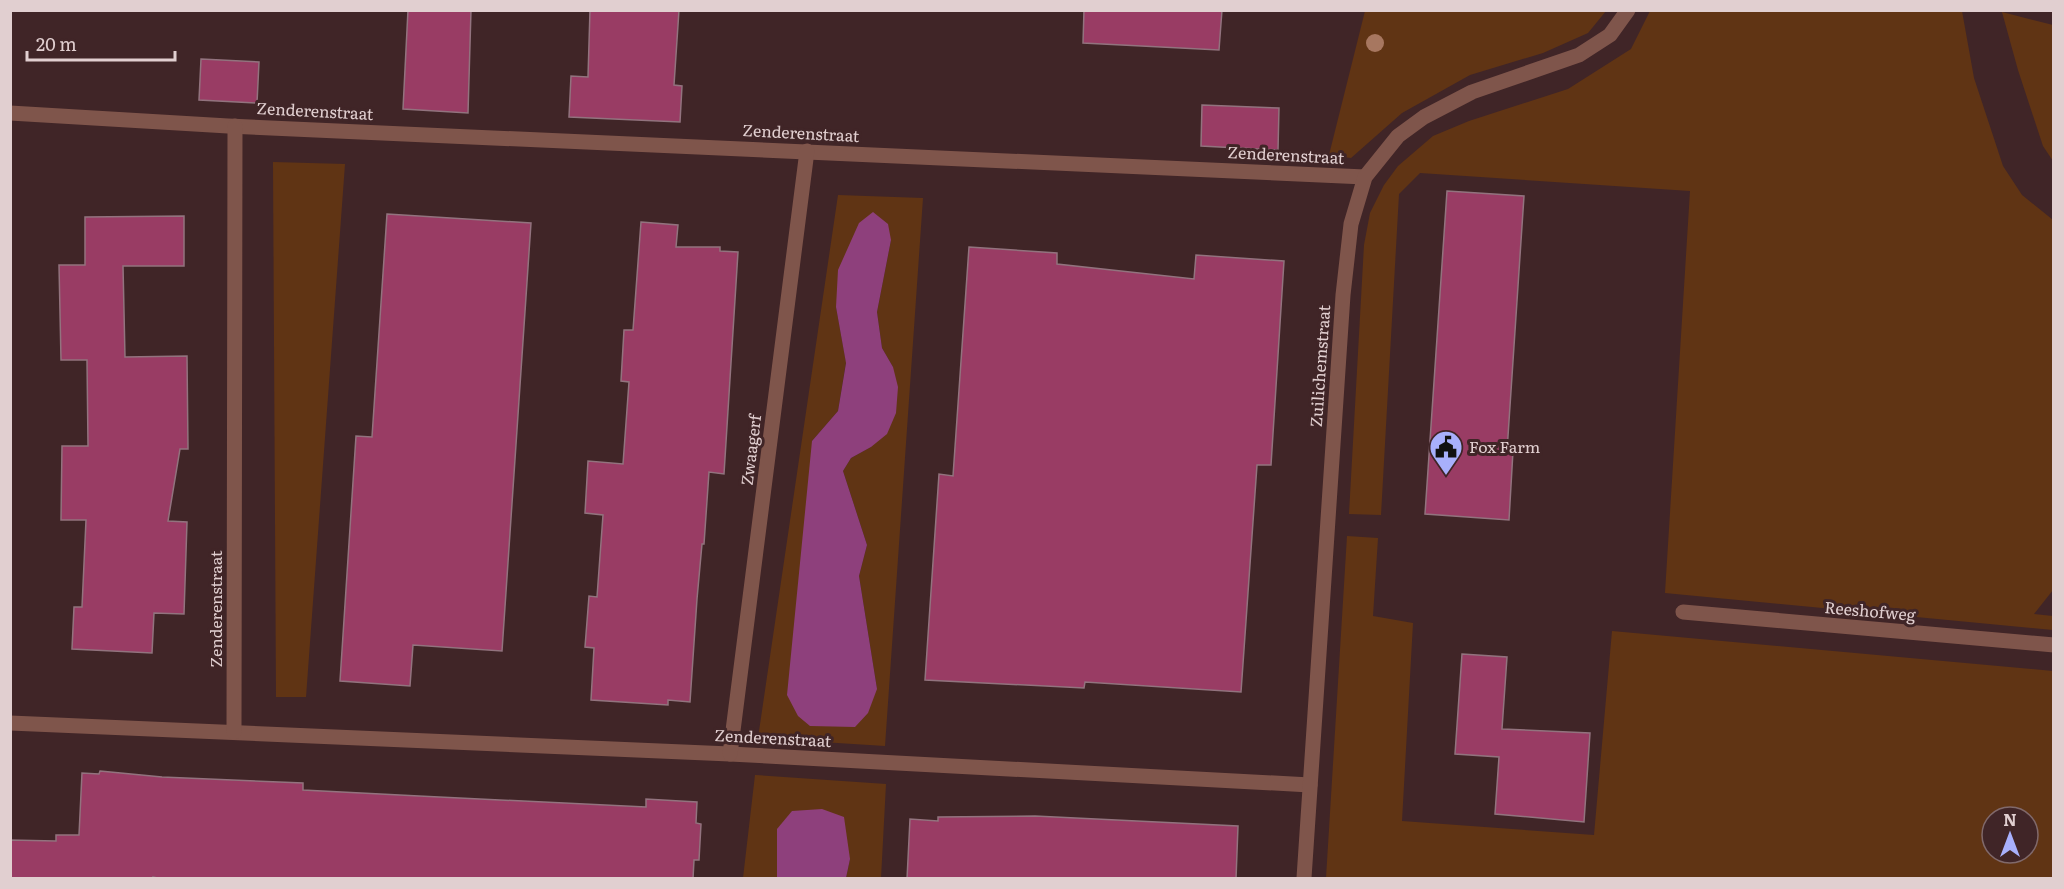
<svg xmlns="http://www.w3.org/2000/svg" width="2064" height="889" font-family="Literata,serif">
<rect width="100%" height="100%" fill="#402527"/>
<g fill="#603414" fill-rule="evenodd">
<path d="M 1365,11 L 1365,10 L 1606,11 L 1588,33 L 1543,53 L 1470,75 L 1402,113 L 1351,158 L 1329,155 Z"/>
<path d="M 1650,11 L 1962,11 L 1974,78 L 2003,166 L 2022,195 L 2053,220 L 2053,590 L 2034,614 L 2053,616 L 2053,630 L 1665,593 L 1690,191 L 1420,173 L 1399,194 L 1381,515 L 1349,514 L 1364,245 L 1370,213 L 1384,185 L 1398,166 L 1433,136 L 1469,121 L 1568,89 L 1631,49 Z"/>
<path d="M 2002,12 L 2053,25 L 2053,161 L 2043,146 L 2018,70 Z"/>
<path d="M 273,162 L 345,164 L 306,697 L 276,697 Z"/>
<path d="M 838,195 L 923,198 L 885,746 L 758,738 ZM 891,240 L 877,312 L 882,348 L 893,367 L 871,447 L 851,458 L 843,471 L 867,545 L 859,576 L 877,689 L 812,441 L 838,411 L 846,362 L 836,307 Z"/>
<path d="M 1347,536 L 1378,538 L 1373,616 L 1413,623 L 1402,821 L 1594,835 L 1612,631 L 2053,671 L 2053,878 L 1326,878 ZM 1992,817 L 2028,817 L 2028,853 L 1992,853 Z"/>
<path d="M 755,775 L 886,784 L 881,878 L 846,878 L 850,859 L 778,875 L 777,878 L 743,878 Z"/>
</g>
<g fill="#8e407c">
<path d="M 873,212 L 888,224 L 891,240 L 877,312 L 882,348 L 893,367 L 898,387 L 896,413 L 887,434 L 871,447 L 851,458 L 843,471 L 867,545 L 859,576 L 877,689 L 868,713 L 855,727 L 810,726 L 798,716 L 787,695 L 812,441 L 838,411 L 846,363 L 836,307 L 838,270 L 859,223 Z"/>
<path d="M 822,809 L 844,817 L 850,859 L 846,878 L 777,878 L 777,829 L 792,811 Z"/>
</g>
<g fill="#993c64" stroke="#92737e" stroke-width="1.5">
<path d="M 408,10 L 471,10 L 468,113 L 403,109 Z"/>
<path d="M 590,10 L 679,10 L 674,85 L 682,86 L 680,122 L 569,117 L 571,76 L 588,77 Z"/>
<path d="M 1084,10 L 1222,10 L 1219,50 L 1083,43 Z"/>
<path d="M 201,59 L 259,62 L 257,103 L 199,100 Z"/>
<path d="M 1202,105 L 1279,108 L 1278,150 L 1201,146 Z"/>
<path d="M 1447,191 L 1524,196 L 1507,451 L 1513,451 L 1509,520 L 1425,514 Z"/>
<path d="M 387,214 L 531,223 L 502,651 L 413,645 L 410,686 L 340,681 L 356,436 L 372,437 Z"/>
<path d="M 184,216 L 184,266 L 123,266 L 125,357 L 187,356 L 188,449 L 180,449 L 168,521 L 187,522 L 184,614 L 154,613 L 152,653 L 72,649 L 74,607 L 82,607 L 86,520 L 61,520 L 62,446 L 88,446 L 87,360 L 61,360 L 59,265 L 85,265 L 85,217 Z"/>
<path d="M 641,222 L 678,225 L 676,247 L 720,247 L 720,251 L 738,252 L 724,474 L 709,472 L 704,544 L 702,544 L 697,599 L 690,702 L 668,700 L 668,705 L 591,700 L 594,648 L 585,647 L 589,596 L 597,597 L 603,515 L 585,513 L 588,461 L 623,464 L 629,382 L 621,381 L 624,330 L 633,330 Z"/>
<path d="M 969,247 L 1057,253 L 1057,264 L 1194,279 L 1196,255 L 1284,261 L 1271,465 L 1257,465 L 1241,692 L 1085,682 L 1084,688 L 925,680 L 939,474 L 953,476 Z"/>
<path d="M 1462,654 L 1507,657 L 1502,729 L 1590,733 L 1584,822 L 1495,814 L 1499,757 L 1455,754 Z"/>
<path d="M 100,771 L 162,777 L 303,783 L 303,790 L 419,796 L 646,807 L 646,799 L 697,802 L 696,823 L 701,824 L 699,860 L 694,860 L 693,879 L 162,879 L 153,877 L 153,879 L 10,879 L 10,840 L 56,841 L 56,835 L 79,835 L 82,773 L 99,774 Z"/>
<path d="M 1035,816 L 1238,826 L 1236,879 L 907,879 L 910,819 L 938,821 L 938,817 Z"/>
</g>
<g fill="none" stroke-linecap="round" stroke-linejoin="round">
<g stroke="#7f554b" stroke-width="15">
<path d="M 10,113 L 228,126 L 1365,177"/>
<path d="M 1683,612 L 2054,645"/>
<path d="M 10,723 L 730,754 L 1310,785"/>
<path d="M 234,732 L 235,126"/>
<path d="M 730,754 L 807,151"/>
<path d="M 1304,878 L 1343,295 L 1351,224 L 1365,177 L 1398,136 L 1424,117 L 1472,92 L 1579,55 L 1610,35 L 1628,10"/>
</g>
</g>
<circle fill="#a77760" cx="1375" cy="43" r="9"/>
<defs>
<symbol id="civic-pin" viewBox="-11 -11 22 30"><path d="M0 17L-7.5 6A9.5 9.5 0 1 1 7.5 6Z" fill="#a8b0fc" stroke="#402527"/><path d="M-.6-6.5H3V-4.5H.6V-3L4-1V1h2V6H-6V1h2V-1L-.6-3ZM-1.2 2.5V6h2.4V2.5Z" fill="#111"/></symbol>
</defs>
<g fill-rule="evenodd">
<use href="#civic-pin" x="1427" y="428" width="38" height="52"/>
</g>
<g text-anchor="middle" stroke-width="6" stroke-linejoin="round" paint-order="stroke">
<g font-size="16" fill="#e1cfd0" stroke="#402527">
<text transform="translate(315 111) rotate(3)" y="6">Zenderenstraat</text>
<text transform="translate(801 133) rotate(3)" y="6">Zenderenstraat</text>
<text transform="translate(1286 155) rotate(3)" y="6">Zenderenstraat</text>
<text transform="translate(1320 366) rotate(-86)" y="6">Zuilichemstraat</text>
<text transform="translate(751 450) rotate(-83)" y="6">Zwaagerf</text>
<text transform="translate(216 609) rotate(-90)" y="6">Zenderenstraat</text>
<text transform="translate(1870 611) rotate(5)" y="6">Reeshofweg</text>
<text transform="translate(773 738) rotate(3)" y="6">Zenderenstraat</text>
</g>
<g font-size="16" fill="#e1cfd0" stroke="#402527" text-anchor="start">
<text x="1469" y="453">Fox Farm</text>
</g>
</g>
<rect width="2064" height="889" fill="none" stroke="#e1cfd0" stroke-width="24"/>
<g transform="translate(2010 835)"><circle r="28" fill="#402527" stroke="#80696b" stroke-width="1.5"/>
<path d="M0-4.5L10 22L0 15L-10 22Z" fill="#a8b0fc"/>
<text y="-9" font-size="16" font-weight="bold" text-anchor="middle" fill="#e1cfd0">N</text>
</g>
<path d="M27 51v9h148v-9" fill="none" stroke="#e1cfd0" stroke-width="3"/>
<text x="36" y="51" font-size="18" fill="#e1cfd0" stroke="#402527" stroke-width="4.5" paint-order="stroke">20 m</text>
</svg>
